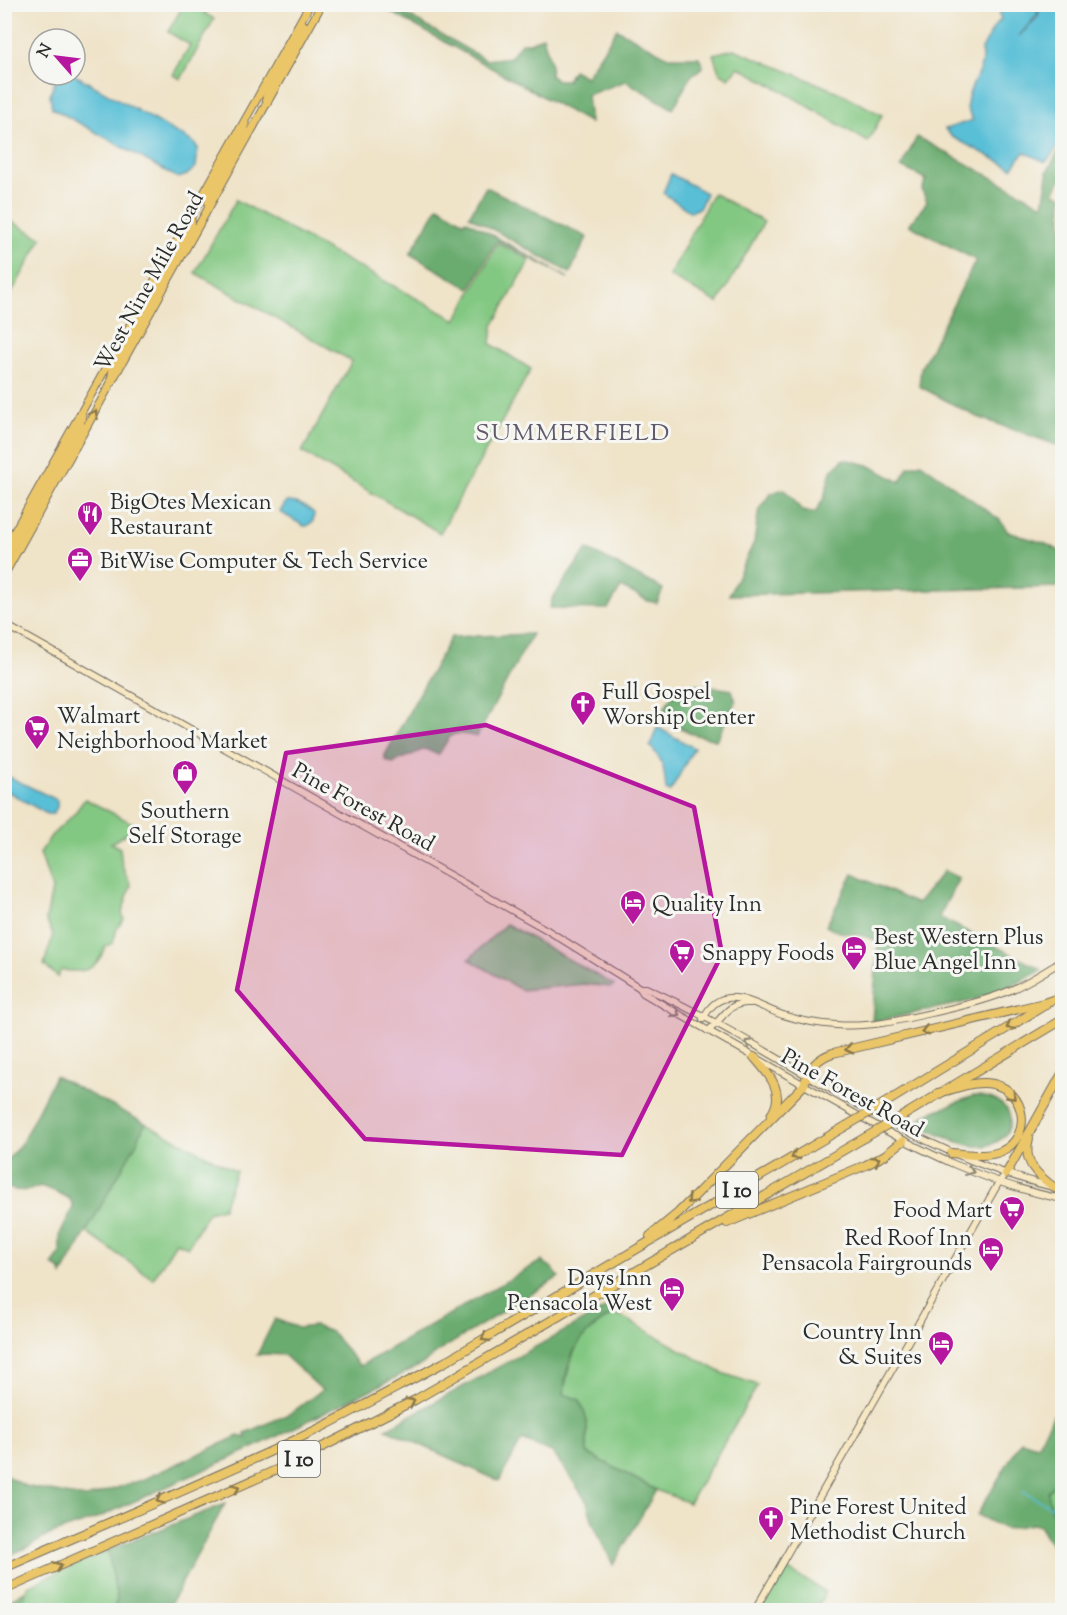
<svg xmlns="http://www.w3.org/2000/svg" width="1067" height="1615" font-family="'Sorts Mill Goudy',serif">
<rect width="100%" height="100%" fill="#f6f6f2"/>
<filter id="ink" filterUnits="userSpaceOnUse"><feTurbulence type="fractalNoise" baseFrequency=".0167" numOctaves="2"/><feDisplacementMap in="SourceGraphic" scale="12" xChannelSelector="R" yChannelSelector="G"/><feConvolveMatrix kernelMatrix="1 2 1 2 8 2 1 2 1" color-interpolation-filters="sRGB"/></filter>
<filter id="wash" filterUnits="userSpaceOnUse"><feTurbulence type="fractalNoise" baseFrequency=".008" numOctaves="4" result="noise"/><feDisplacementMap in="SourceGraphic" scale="24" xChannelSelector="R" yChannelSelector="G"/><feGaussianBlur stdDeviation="1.35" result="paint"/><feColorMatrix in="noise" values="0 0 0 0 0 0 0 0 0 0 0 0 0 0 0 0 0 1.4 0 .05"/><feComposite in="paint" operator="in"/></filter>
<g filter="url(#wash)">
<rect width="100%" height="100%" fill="#efe3c8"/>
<g fill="#83c882" stroke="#577a56" stroke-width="1.5">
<path d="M 184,4 L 209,5 L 204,13 L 214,19 L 181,79 L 173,75 L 190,45 L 168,32 Z"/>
<path d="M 734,49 L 838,92 L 882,115 L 868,142 L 781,90 L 739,67 L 729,78 L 719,72 L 713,54 Z"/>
<path d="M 713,193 L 764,222 L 718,303 L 669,276 Z"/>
<path d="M 236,200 L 456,320 L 498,243 L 530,260 L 493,326 L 491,344 L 531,369 L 440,533 L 302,452 L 352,361 L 195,273 Z"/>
<path d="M 5,218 L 42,238 L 5,305 Z"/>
<path d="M 85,799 L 134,824 L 128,833 L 111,843 L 120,848 L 122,866 L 131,885 L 122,913 L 124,919 L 117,928 L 113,943 L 106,946 C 96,971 86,973 61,970 L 58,977 L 44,965 L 53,935 L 46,920 L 52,889 L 40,853 L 51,836 L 74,814 Z"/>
<path d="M 506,924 L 614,985 L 611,987 L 584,984 L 521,990 L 469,959 Z"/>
<path d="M 145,1123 L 236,1171 L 223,1208 L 208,1212 L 188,1247 L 176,1242 L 153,1279 L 86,1232 L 137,1142 Z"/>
<path d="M 615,1313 L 722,1373 L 758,1385 L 689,1503 L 656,1490 L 587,1453 L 587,1420 L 564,1394 L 564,1391 C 573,1348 575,1336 615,1313 Z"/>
<path d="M 1062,1474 L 1062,1523 L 1051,1510 L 1048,1492 Z"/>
<path d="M 108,1550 L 117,1600 L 113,1610 L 22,1610 L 23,1599 L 28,1586 Z"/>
<path d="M 785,1568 L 826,1592 L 815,1610 L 760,1610 Z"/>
</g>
<g fill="#6aac70" stroke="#4a6c4e" stroke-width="1.5">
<path d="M 378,5 L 389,5 L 486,60 L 511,57 L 521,43 L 530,43 L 543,36 L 551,65 L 550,76 L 557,80 L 567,80 L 573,70 L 586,77 L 617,29 L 668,57 L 699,57 L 703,67 L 691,76 L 673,109 L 626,81 L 587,95 L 590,123 Z"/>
<path d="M 917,137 L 1043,205 L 1048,175 L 1047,172 L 1062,145 L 1062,178 L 1054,193 L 1062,195 L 1062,447 L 975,416 L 919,386 L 921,368 L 976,260 L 909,225 L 927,202 L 922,190 L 926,179 L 901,167 Z"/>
<path d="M 486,187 L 587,237 L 570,273 L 469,216 Z"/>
<path d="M 438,206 L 464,222 L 466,220 L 568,278 L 499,241 L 496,242 L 470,289 L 410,254 Z"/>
<path d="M 844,459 L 868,465 L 900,482 L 908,467 L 921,463 L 1000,520 L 1008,532 L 1044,543 L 1062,552 L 1062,587 L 729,595 L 754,542 L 759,509 L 770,494 L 783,489 L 792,497 L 802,511 L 815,513 L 824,498 L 831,471 Z"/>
<path d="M 587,549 L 663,589 L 657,603 L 648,601 L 621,587 L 608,609 L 550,608 L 552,599 Z"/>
<path d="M 532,634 L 477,737 C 448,730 453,733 438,755 L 425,749 L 393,763 L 385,760 L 385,755 L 451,637 Z"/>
<path d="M 695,684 L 732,690 L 736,702 L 716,740 L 689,733 L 672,722 L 656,723 L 672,695 L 681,685 Z"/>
<path d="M 944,871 L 959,878 L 939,917 L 1042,970 L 1014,985 L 971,1001 L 872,1022 L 878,942 C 862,931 841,937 826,926 L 853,874 L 917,904 Z"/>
<path d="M 55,1076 L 145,1123 L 137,1142 L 62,1275 L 61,1270 L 52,1265 L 60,1254 L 60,1234 L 73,1207 L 70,1199 L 54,1191 L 40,1186 C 28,1192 16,1192 4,1186 L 5,1163 L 22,1142 Z"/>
<path d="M 973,1096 C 1027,1096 1017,1149 976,1146 C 956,1144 934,1131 914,1124 L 927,1114 Z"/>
<path d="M 541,1261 L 551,1267 L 559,1277 L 442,1349 L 421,1365 L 253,1448 L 95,1519 L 49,1535 L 28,1547 L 5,1557 L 5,1475 L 25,1486 L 86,1498 L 144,1479 L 238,1436 L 246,1438 L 245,1433 L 291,1413 L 322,1390 L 284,1355 L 265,1354 L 257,1355 L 275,1319 L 298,1328 L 315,1326 L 331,1332 L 360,1366 Z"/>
<path d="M 606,1308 L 615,1313 C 579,1334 567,1352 564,1394 L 580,1400 L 587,1420 L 587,1453 L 656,1490 L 613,1565 L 593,1523 L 587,1502 L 567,1472 L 552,1452 L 522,1440 L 499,1481 L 386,1429 Z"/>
<path d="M 1062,1400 L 1062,1474 L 1048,1492 L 1051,1510 L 1062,1523 L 1062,1564 L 1040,1526 L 1032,1524 L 1005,1529 L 977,1515 L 1021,1441 L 1037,1446 Z"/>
<path d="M 225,1504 L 167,1610 L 113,1610 L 117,1600 L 108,1550 Z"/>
<path d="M 26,1590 L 22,1610 L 5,1610 L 5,1603 Z"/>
</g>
<g fill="#59bfd7" stroke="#427581" stroke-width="1.5">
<path d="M 1008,4 L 1038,5 L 1037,15 L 1019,36 L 1038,17 L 1040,5 L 1051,5 L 1057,10 L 1062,11 L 1062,141 L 1046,162 L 1024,152 L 1012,168 L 952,137 L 945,129 L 973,120 C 971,115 967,112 967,107 C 966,87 987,69 981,51 L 994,27 L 1001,19 L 999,14 Z"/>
<path d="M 69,75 L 75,75 L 193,142 L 198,148 L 196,167 L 187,175 L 178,178 L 52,108 L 50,95 L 54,83 Z"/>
<path d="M 671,174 L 706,193 L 700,207 L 691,212 L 663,193 Z"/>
<path d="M 286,502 C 297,501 306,506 314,513 L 313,521 L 307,526 L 304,526 L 280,512 Z"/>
<path d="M 657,727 L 694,748 L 670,792 L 666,790 C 664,769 665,763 650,746 Z"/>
<path d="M 5,775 L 57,800 L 57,807 L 53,814 L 47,814 L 5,790 Z"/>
</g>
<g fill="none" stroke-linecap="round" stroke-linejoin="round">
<path stroke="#59bfd7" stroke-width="1.5" d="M 1023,1492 L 1062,1512"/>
</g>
</g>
<g filter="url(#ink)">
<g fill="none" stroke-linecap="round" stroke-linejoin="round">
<defs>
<g id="secondary">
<path d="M 4,624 L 547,930 L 640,988 L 643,993 L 677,1013 C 736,1046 794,1079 852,1112 C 919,1150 987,1184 1062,1199"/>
<path d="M 640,988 L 646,988 C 786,1051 909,1156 1062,1189"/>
<path d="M 703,1019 C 723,978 756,1007 786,1016 C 802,1021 819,1024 836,1025 C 871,1028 905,1019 940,1011 C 962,1006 985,1001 1006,992 C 1026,984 1044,972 1062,961"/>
<path d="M 708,1031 C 724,1018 727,1002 750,1003"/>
<path d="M 755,1610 L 999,1182 L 1006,1174"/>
</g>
<g id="primary">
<path d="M 267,104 L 266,97 L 270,86 L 304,25"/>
<path d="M 208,208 L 209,196 L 242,138 L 245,129 L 245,121"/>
<path d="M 158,292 L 161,282 L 192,228 L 191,219"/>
<path d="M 111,380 L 113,369 L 154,296 L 154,282"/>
<path d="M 4,550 L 310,4"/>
<path d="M 4,561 L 80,427 L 82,415"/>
<path d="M 4,575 L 322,4"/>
</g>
<g id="highway">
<path d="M 754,1057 C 768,1073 787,1093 771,1115"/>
<path d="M 938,1093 C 956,1089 974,1080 993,1084 C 1026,1091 1033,1136 1002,1151 C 986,1158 968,1154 951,1153"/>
<path d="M 885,1103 L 1045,1005"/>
<path d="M 906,1114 L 1062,1020"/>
<path d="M 1029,1138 C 1022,1162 1037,1175 1055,1188"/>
<path d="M 1006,1174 L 1062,1074"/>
<path d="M 727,1223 L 866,1165 L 885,1155 L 903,1141"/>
<path d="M 650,1236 L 678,1213 L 804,1085 C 808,1069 817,1058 833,1053 L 1044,1003 L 1061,997"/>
<path d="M 4,1568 C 109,1522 215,1479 318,1429 C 360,1408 401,1385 443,1363 L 846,1126"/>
<path d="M 4,1590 L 283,1467 L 415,1400 L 866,1137"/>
</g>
</defs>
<use href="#secondary" stroke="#706b62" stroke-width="8"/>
<use href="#primary" stroke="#706b62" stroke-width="9"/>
<use href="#highway" stroke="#706b62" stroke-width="10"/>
<use href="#secondary" stroke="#f7e8c3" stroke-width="6"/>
<use href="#primary" stroke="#ebc669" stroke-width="7"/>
<use href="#highway" stroke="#ebc669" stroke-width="8"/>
<defs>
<g id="highway-bridge">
<path d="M 846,1126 L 885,1103"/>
<path d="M 866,1137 L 906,1114"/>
</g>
</defs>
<use href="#highway-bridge" stroke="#706b62" stroke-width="10" stroke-linecap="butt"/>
<use href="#highway-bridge" stroke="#ebc669" stroke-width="8"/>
</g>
<defs><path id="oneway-chevron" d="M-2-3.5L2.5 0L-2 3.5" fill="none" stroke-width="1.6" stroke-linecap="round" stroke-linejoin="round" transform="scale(1.5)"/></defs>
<g stroke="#8b784a">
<use href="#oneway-chevron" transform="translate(94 414) rotate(-61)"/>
<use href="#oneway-chevron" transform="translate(1010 1026) rotate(148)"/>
<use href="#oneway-chevron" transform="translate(925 1031) rotate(166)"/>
<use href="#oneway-chevron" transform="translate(849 1049) rotate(167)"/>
<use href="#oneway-chevron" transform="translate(1012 1096) rotate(46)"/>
<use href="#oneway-chevron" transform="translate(795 1156) rotate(150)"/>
<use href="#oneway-chevron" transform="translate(876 1160) rotate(-30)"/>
<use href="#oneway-chevron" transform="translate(691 1200) rotate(135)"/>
<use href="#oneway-chevron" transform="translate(485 1338) rotate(149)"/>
<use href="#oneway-chevron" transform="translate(411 1402) rotate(-28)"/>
<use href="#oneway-chevron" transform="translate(236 1488) rotate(-24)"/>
<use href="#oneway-chevron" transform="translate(160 1500) rotate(156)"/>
<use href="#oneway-chevron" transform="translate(58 1566) rotate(-24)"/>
</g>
<g stroke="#918a77">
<use href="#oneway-chevron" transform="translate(676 1013) rotate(31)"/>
<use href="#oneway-chevron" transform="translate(749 1043) rotate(-150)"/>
<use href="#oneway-chevron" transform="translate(970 1171) rotate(21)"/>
</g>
</g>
<path fill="#b5179e" fill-opacity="0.2" stroke="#b5179e" stroke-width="4.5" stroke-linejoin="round" d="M 486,725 L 694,807 L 722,954 L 622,1155 L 365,1139 L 237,990 L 286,753 Z"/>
<defs>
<symbol id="restaurant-pin" viewBox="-11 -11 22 30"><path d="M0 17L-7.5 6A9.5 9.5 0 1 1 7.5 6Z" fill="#b5179e" stroke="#f6f6f2"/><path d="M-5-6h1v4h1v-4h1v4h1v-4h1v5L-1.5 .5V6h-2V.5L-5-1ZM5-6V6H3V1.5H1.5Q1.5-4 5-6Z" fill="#fff"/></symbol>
<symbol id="office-pin" viewBox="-11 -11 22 30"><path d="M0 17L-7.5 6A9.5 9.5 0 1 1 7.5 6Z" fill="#b5179e" stroke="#f6f6f2"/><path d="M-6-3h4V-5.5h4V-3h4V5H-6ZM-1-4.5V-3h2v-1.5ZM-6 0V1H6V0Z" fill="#fff"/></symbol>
<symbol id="church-pin" viewBox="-11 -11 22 30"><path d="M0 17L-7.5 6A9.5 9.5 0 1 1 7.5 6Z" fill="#b5179e" stroke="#f6f6f2"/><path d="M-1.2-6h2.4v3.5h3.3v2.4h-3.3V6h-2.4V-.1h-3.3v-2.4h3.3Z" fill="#fff"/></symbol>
<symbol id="supermarket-pin" viewBox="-11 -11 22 30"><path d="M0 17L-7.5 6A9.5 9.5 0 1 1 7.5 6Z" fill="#b5179e" stroke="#f6f6f2"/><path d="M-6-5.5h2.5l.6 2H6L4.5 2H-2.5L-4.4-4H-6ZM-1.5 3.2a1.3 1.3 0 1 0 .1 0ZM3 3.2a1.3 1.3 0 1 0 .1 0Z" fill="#fff"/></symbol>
<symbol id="shop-pin" viewBox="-11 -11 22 30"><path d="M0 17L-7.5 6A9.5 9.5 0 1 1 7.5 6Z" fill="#b5179e" stroke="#f6f6f2"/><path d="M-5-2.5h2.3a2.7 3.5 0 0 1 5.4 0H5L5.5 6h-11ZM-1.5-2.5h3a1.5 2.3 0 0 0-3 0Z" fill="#fff"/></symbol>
<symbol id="hotel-pin" viewBox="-11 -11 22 30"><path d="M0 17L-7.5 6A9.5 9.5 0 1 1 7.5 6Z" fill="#b5179e" stroke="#f6f6f2"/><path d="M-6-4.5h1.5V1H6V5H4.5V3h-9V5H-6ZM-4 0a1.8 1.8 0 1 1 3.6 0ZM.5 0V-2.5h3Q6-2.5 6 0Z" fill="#fff"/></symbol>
</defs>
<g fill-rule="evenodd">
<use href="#restaurant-pin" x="75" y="499" width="30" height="40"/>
<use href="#office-pin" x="65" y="545" width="30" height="40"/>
<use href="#church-pin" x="568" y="689" width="30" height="40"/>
<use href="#supermarket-pin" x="22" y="713" width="30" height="40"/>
<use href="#shop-pin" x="170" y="758" width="30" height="40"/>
<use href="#hotel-pin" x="618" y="888" width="30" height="40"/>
<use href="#hotel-pin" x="839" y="934" width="30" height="40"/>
<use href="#supermarket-pin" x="667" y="937" width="30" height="40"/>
<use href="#supermarket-pin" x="997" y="1194" width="30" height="40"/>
<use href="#hotel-pin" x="976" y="1235" width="30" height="40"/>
<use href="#hotel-pin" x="657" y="1275" width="30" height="40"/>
<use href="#hotel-pin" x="926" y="1329" width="30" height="40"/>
<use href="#church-pin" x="756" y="1504" width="30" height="40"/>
</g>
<g text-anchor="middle" stroke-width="6" stroke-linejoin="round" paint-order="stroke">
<g fill="#f6f6f2" stroke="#686867" stroke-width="1.5">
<rect x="716" y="1172" width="42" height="36" rx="4.5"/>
<rect x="278" y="1441" width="42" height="36" rx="4.5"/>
</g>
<g font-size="21" font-weight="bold" fill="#2b2b2b">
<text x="737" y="1197">I 10</text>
<text x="299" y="1466">I 10</text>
</g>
<g font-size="22" fill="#2b2b2b" stroke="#f6f6f2">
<text transform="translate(148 281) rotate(-61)" y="8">West Nine Mile Road</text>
<text transform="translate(364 806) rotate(29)" y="8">Pine Forest Road</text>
<text transform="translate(853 1092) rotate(29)" y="8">Pine Forest Road</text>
</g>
<g font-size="22" fill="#2b2b2b" stroke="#f6f6f2" text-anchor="start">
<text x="110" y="509">BigOtes Mexican<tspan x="110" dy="25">Restaurant</tspan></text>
<text x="100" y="568">BitWise Computer &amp; Tech Service</text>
<text x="602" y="699">Full Gospel<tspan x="602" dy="25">Worship Center</tspan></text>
<text x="57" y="723">Walmart<tspan x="57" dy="25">Neighborhood Market</tspan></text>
<text x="185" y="818" text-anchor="middle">Southern<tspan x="185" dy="25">Self Storage</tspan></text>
<text x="652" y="911">Quality Inn</text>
<text x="874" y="944">Best Western Plus<tspan x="874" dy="25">Blue Angel Inn</tspan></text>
<text x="702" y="960">Snappy Foods</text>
<text x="992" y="1217" text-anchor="end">Food Mart</text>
<text x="972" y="1245" text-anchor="end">Red Roof Inn<tspan x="972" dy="25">Pensacola Fairgrounds</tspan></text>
<text x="652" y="1285" text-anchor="end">Days Inn<tspan x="652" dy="25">Pensacola West</tspan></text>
<text x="922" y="1339" text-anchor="end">Country Inn<tspan x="922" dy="25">&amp; Suites</tspan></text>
<text x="790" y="1514">Pine Forest United<tspan x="790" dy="25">Methodist Church</tspan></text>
</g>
<g font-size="24" letter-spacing="1.5" fill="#615a6a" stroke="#f6f6f2">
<text x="573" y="440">SUMMERFIELD</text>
</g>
</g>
<rect width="1067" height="1615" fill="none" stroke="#f6f6f2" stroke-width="24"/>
<g transform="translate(57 57) rotate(298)"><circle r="28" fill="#f6f6f2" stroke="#a5a5a2" stroke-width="1.5"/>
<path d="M0-4.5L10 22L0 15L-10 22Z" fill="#b5179e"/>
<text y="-9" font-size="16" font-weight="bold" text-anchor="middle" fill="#2b2b2b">N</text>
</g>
</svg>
